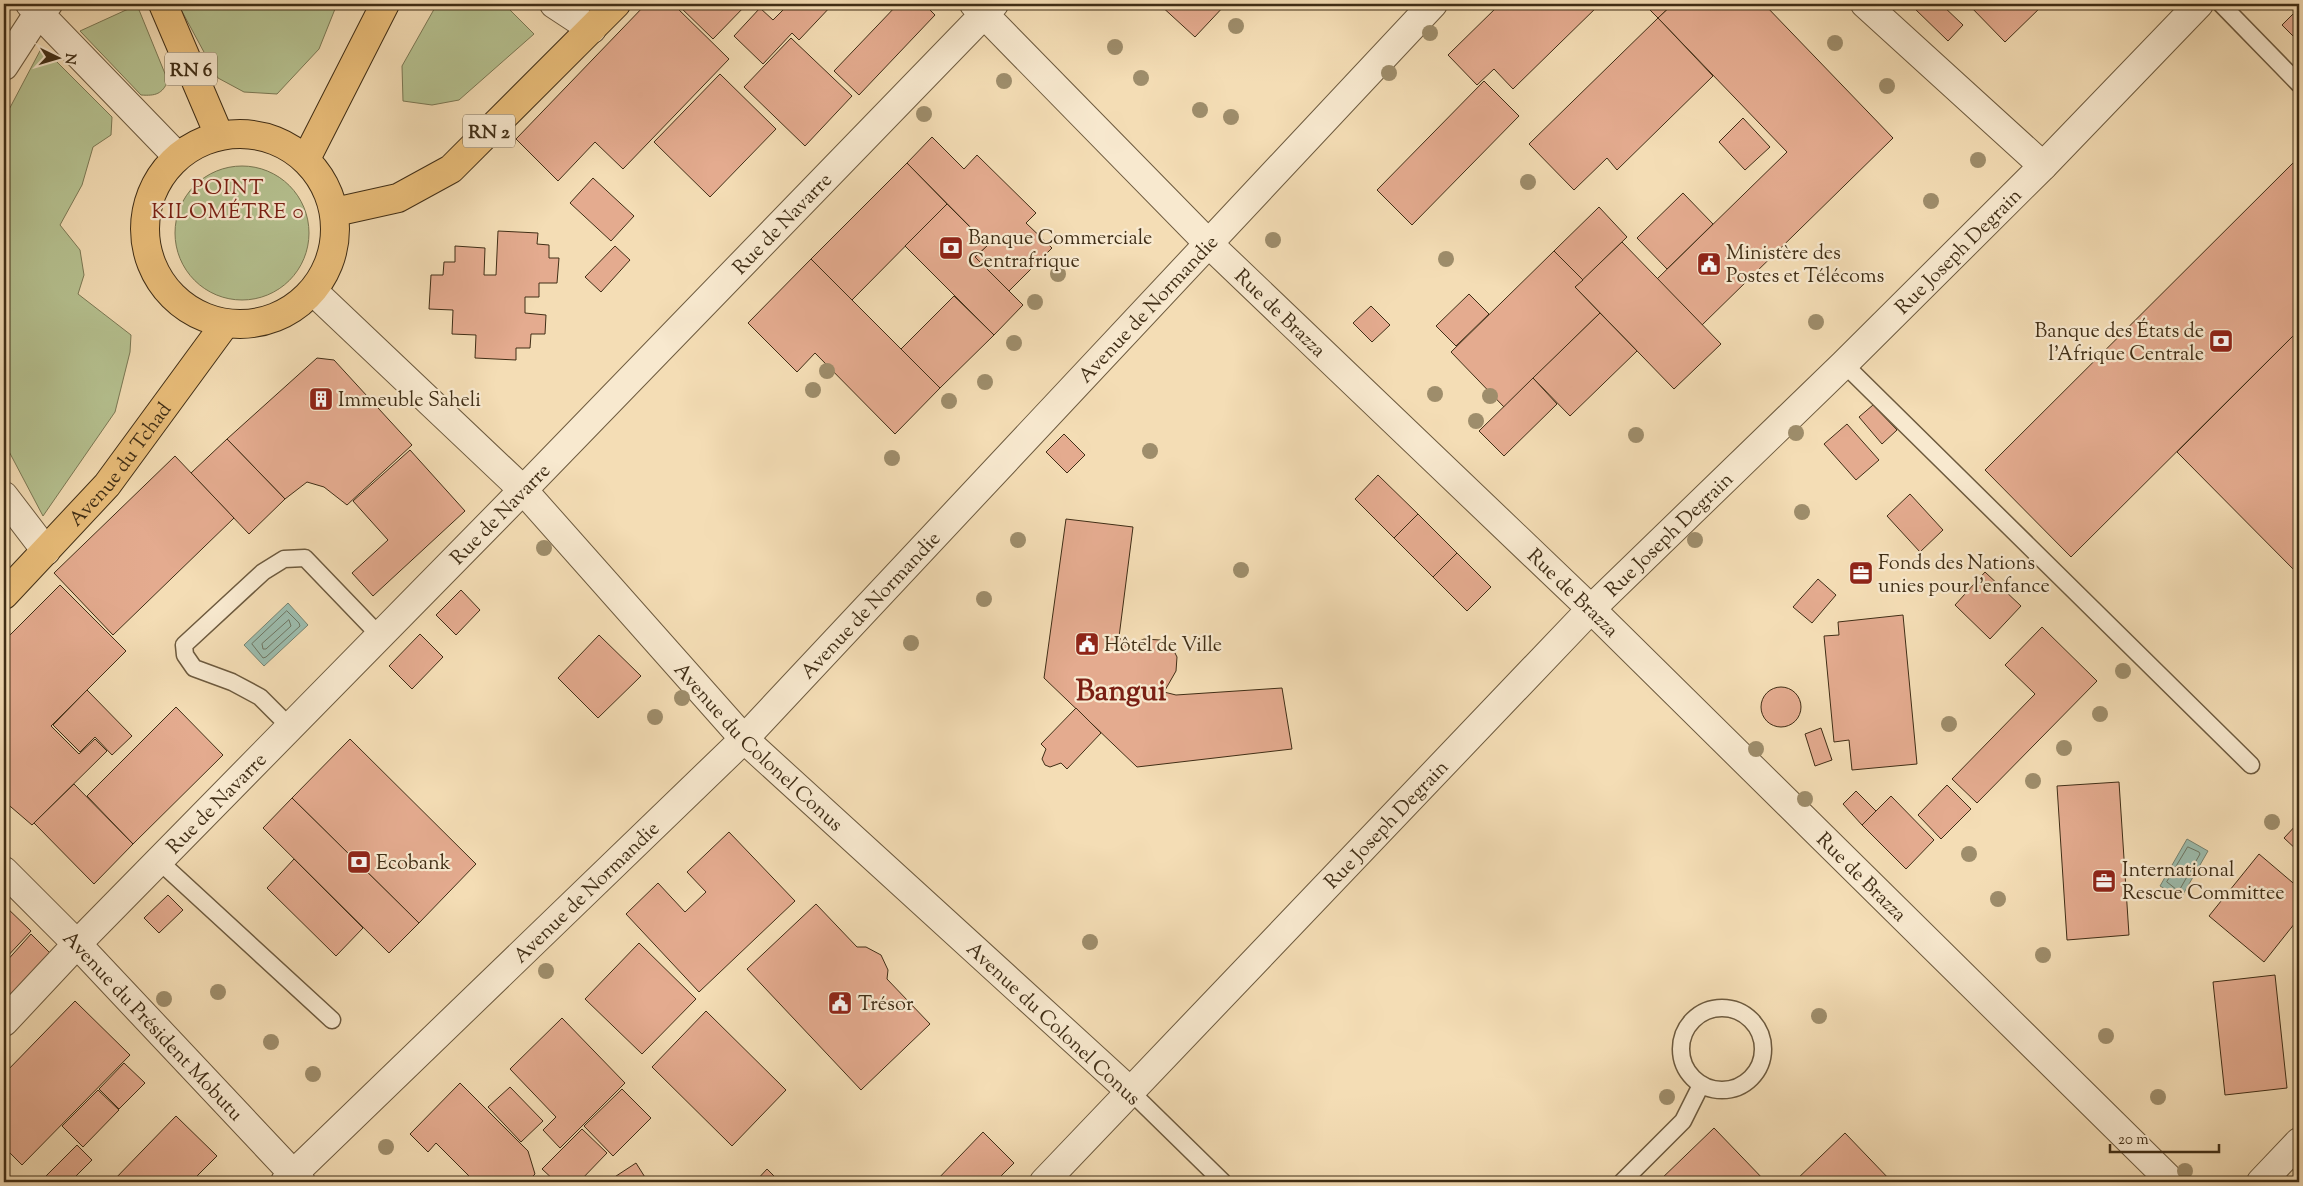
<svg xmlns="http://www.w3.org/2000/svg" width="2303" height="1186" font-family="'Sorts Mill Goudy',serif">
<rect width="100%" height="100%" fill="#f4ddb5"/>
<filter id="stains"><feTurbulence type="fractalNoise" baseFrequency=".004" numOctaves="4"/><feColorMatrix values="0 0 0 0 .2 0 0 0 0 .09 0 0 0 0 .02 0 0 0 .5 -.17"/></filter>
<radialGradient id="worn" r=".72"><stop offset=".6" stop-color="#630" stop-opacity="0"/><stop offset="1" stop-color="#630" stop-opacity=".3"/></radialGradient>
<g fill="#b6c291" stroke="#7b7854">
<path d="M 178,4 L 337,4 L 319,49 L 277,94 L 244,92 L 218,78 Z"/>
<path d="M 437,4 L 504,4 L 534,34 L 459,100 L 432,105 L 403,101 L 402,66 Z"/>
<path d="M 137,5 L 168,81 C 162,94 156,96 141,95 L 80,31 Z"/>
<path d="M 42,47 L 112,117 L 111,135 L 93,147 L 82,185 L 60,225 L 80,250 L 84,275 L 78,294 L 131,335 L 130,352 L 115,412 L 43,516 L 4,442 L 4,119 Z"/>
<circle cx="242" cy="233" r="67"/>
</g>
<g fill="#9cbcad" stroke="#778371">
<path d="M 288,603 L 308,625 L 264,666 L 244,645 Z"/>
<path d="M 2187,839 L 2208,851 L 2181,898 L 2160,886 Z"/>
</g>
<g fill="none" stroke-linecap="round" stroke-linejoin="round">
<g stroke="#6e7562" stroke-width="1">
<path d="M 287,611 L 299,623 L 300,626 L 266,657 L 263,658 L 252,644 Z"/>
<path d="M 289,620 L 291,626 L 266,649 L 263,649 L 262,644 Z"/>
<path d="M 2188,847 L 2199,852 L 2200,854 L 2180,889 L 2177,890 L 2167,882 Z"/>
</g>
</g>
<g fill="#e4ab8f" stroke="#402e16">
<path d="M 646,4 L 673,4 L 729,59 L 623,169 L 595,142 L 558,181 L 516,139 Z"/>
<path d="M 677,4 L 747,4 L 713,39 Z"/>
<path d="M 789,4 L 833,4 L 799,40 L 792,33 L 763,64 L 734,36 L 760,8 L 773,20 Z"/>
<path d="M 898,4 L 924,4 L 935,15 L 859,95 L 834,71 Z"/>
<path d="M 1159,4 L 1226,4 L 1195,37 Z"/>
<path d="M 1500,4 L 1600,4 L 1513,89 L 1494,69 L 1477,85 L 1448,55 Z"/>
<path d="M 1644,4 L 1673,4 L 1658,18 Z"/>
<path d="M 1673,4 L 1764,4 L 1893,138 L 1702,325 L 1657,279 L 1787,152 L 1658,18 Z"/>
<path d="M 1916,4 L 1941,4 L 1963,25 L 1948,41 L 1913,7 Z"/>
<path d="M 1968,4 L 2044,4 L 2005,42 Z"/>
<path d="M 2299,8 L 2299,42 L 2282,25 Z"/>
<path d="M 1658,18 L 1713,76 L 1617,170 L 1607,158 L 1574,190 L 1529,144 Z"/>
<path d="M 791,38 L 852,96 L 805,146 L 744,87 Z"/>
<path d="M 720,74 L 776,129 L 710,197 L 654,142 Z"/>
<path d="M 1484,81 L 1519,116 L 1412,225 L 1377,190 Z"/>
<path d="M 1743,118 L 1770,147 L 1745,170 L 1719,142 Z"/>
<path d="M 932,137 L 964,169 L 977,155 L 1036,213 L 1026,223 L 1052,248 L 1009,291 L 975,257 L 988,245 L 907,163 Z"/>
<path d="M 2299,157 L 2299,330 L 2071,557 L 1985,470 Z"/>
<path d="M 907,163 L 947,204 L 852,300 L 811,259 Z"/>
<path d="M 593,178 L 634,216 L 611,241 L 570,203 Z"/>
<path d="M 1683,193 L 1713,224 L 1667,269 L 1637,238 Z"/>
<path d="M 947,204 L 988,245 L 975,257 L 1023,305 L 994,335 L 905,246 Z"/>
<path d="M 1599,207 L 1627,237 L 1583,280 L 1554,251 Z"/>
<path d="M 498,231 L 538,233 L 537,244 L 549,245 L 549,258 L 559,258 L 557,283 L 539,283 L 539,297 L 525,297 L 525,313 L 546,315 L 545,334 L 531,334 L 530,348 L 516,348 L 516,360 L 475,358 L 476,335 L 452,334 L 453,310 L 429,309 L 431,275 L 443,275 L 444,262 L 455,262 L 455,246 L 485,248 L 484,275 L 496,275 Z"/>
<path d="M 1622,242 L 1721,344 L 1674,389 L 1575,287 Z"/>
<path d="M 615,246 L 630,260 L 601,292 L 585,277 Z"/>
<path d="M 1554,251 L 1583,280 L 1575,287 L 1600,313 L 1504,407 L 1451,352 Z"/>
<path d="M 811,259 L 940,388 L 895,434 L 815,353 L 797,372 L 748,323 Z"/>
<path d="M 1469,294 L 1489,314 L 1456,346 L 1436,326 Z"/>
<path d="M 954,296 L 994,335 L 940,388 L 901,349 Z"/>
<path d="M 1371,306 L 1390,325 L 1372,342 L 1353,323 Z"/>
<path d="M 1600,313 L 1637,351 L 1570,416 L 1533,378 Z"/>
<path d="M 2299,330 L 2299,575 L 2177,452 Z"/>
<path d="M 317,358 L 334,360 L 412,445 L 347,505 L 324,487 L 307,482 L 285,499 L 227,439 Z"/>
<path d="M 1533,378 L 1557,404 L 1504,456 L 1479,431 Z"/>
<path d="M 1873,405 L 1897,430 L 1882,444 L 1859,417 Z"/>
<path d="M 1847,424 L 1879,460 L 1856,480 L 1824,444 Z"/>
<path d="M 1064,434 L 1085,455 L 1067,473 L 1046,452 Z"/>
<path d="M 227,439 L 285,499 L 249,534 L 191,473 Z"/>
<path d="M 410,450 L 465,511 L 373,596 L 352,573 L 388,540 L 353,501 Z"/>
<path d="M 175,456 L 234,518 L 113,635 L 54,573 Z"/>
<path d="M 1378,475 L 1418,514 L 1394,538 L 1355,499 Z"/>
<path d="M 1910,494 L 1943,530 L 1920,552 L 1887,516 Z"/>
<path d="M 1418,514 L 1457,553 L 1433,577 L 1394,538 Z"/>
<path d="M 1066,519 L 1133,527 L 1119,637 L 1127,647 L 1144,639 L 1160,640 L 1172,647 L 1177,657 L 1176,671 L 1164,692 L 1176,695 L 1282,688 L 1292,749 L 1137,767 L 1044,678 Z"/>
<path d="M 1457,553 L 1491,587 L 1467,611 L 1433,577 Z"/>
<path d="M 1985,572 L 2021,606 L 1990,639 L 1955,605 Z"/>
<path d="M 1818,579 L 1836,595 L 1812,623 L 1793,607 Z"/>
<path d="M 60,585 L 126,651 L 51,726 L 79,754 L 95,739 L 107,751 L 32,825 L 4,801 L 4,641 Z"/>
<path d="M 461,590 L 480,610 L 456,635 L 436,615 Z"/>
<path d="M 1903,615 L 1917,764 L 1852,770 L 1849,740 L 1834,742 L 1824,636 L 1839,635 L 1838,622 Z"/>
<path d="M 2042,627 L 2097,681 L 1977,803 L 1952,779 L 2035,694 L 2005,665 Z"/>
<path d="M 420,634 L 443,657 L 412,689 L 389,666 Z"/>
<path d="M 599,635 L 641,676 L 598,718 L 558,678 Z"/>
<circle cx="1781" cy="707" r="20"/>
<path d="M 87,690 L 132,736 L 112,755 L 95,737 L 80,752 L 53,725 Z"/>
<path d="M 176,707 L 223,755 L 133,844 L 87,796 Z"/>
<path d="M 1076,708 L 1101,733 L 1067,769 L 1061,763 L 1050,767 L 1045,765 L 1042,759 L 1046,749 L 1041,744 Z"/>
<path d="M 1821,728 L 1832,760 L 1815,766 L 1805,734 Z"/>
<path d="M 350,739 L 476,864 L 419,923 L 292,798 Z"/>
<path d="M 2119,782 L 2129,935 L 2067,940 L 2057,786 Z"/>
<path d="M 74,784 L 133,844 L 94,884 L 34,823 Z"/>
<path d="M 1947,785 L 1971,809 L 1941,839 L 1918,815 Z"/>
<path d="M 1856,791 L 1876,811 L 1862,825 L 1843,804 Z"/>
<path d="M 1891,796 L 1934,840 L 1906,869 L 1862,825 Z"/>
<path d="M 292,798 L 419,923 L 389,953 L 263,828 Z"/>
<path d="M 2299,822 L 2299,852 L 2284,838 Z"/>
<path d="M 729,832 L 795,901 L 699,992 L 626,914 L 658,883 L 685,912 L 706,892 L 687,872 Z"/>
<path d="M 2259,854 L 2299,888 L 2299,918 L 2264,962 L 2209,916 Z"/>
<path d="M 294,859 L 363,928 L 336,956 L 267,888 Z"/>
<path d="M 168,895 L 183,910 L 159,933 L 144,918 Z"/>
<path d="M 816,904 L 857,947 L 866,947 L 881,955 L 888,970 L 887,979 L 930,1024 L 861,1090 L 747,969 Z"/>
<path d="M 4,905 L 31,931 L 4,960 Z"/>
<path d="M 31,934 L 53,956 L 4,1010 L 4,964 Z"/>
<path d="M 639,943 L 696,999 L 642,1054 L 585,999 Z"/>
<path d="M 2275,975 L 2287,1088 L 2225,1095 L 2213,982 Z"/>
<path d="M 75,1001 L 130,1055 L 22,1165 L 4,1147 L 4,1074 Z"/>
<path d="M 706,1011 L 786,1090 L 732,1146 L 652,1067 Z"/>
<path d="M 562,1018 L 625,1083 L 560,1148 L 543,1130 L 556,1117 L 510,1069 Z"/>
<path d="M 124,1063 L 145,1083 L 119,1109 L 99,1089 Z"/>
<path d="M 460,1083 L 528,1151 L 535,1174 L 527,1182 L 475,1182 L 436,1143 L 428,1152 L 410,1134 Z"/>
<path d="M 510,1087 L 543,1121 L 521,1142 L 488,1107 Z"/>
<path d="M 622,1089 L 651,1118 L 613,1156 L 584,1126 Z"/>
<path d="M 98,1090 L 119,1110 L 83,1147 L 62,1126 Z"/>
<path d="M 176,1116 L 217,1156 L 191,1182 L 112,1182 Z"/>
<path d="M 1714,1128 L 1766,1182 L 1658,1182 Z"/>
<path d="M 582,1129 L 607,1153 L 579,1182 L 556,1182 L 542,1169 Z"/>
<path d="M 983,1132 L 1014,1163 L 995,1182 L 935,1182 Z"/>
<path d="M 1845,1133 L 1892,1182 L 1794,1182 Z"/>
<path d="M 77,1145 L 92,1160 L 74,1178 L 79,1182 L 40,1182 Z"/>
<path d="M 636,1163 L 648,1182 L 607,1182 Z"/>
<path d="M 767,1169 L 780,1182 L 755,1182 Z"/>
<path d="M 4,1170 L 13,1179 L 10,1182 L 4,1182 Z"/>
</g>
<g fill="none" stroke-linecap="round" stroke-linejoin="round">
<defs>
<g id="service">
<path d="M 2221,4 L 2299,84"/>
<path d="M 1844,364 L 2251,765"/>
<path d="M 290,727 L 260,697 L 232,682 L 194,668 L 185,655 L 184,645 L 263,572 L 284,559 L 305,558 L 380,636"/>
<path d="M 159,861 L 332,1020"/>
<circle cx="1722" cy="1049" r="41"/>
<path d="M 1131,1092 L 1223,1182"/>
<path d="M 1622,1182 L 1683,1121 L 1701,1085"/>
</g>
<g id="minor">
<path d="M 30,4 L 177,156"/>
<path d="M 1865,4 L 2043,166"/>
<path id="s1" d="M 313,291 L 523,490 L 744,739 L 1131,1092"/>
<path id="s2" d="M 4,871 L 77,944 L 301,1182"/>
<path id="s3" d="M 4,1022 L 77,944 L 523,490 L 994,4"/>
<path id="s4" d="M 285,1182 L 744,739 L 1433,4"/>
<path id="s5" d="M 1044,1182 L 1591,609 L 1844,364 L 2043,166 L 2199,4"/>
<path d="M 2261,1182 L 2299,1142"/>
</g>
<g id="tertiary">
<path d="M 554,4 L 592,29"/>
<path id="s6" d="M 974,4 L 1209,244 L 1591,609 L 2172,1182"/>
<path d="M 4,66 L 39,12 L 48,4"/>
<path d="M 4,496 L 46,551"/>
</g>
<g id="primary">
<path d="M 163,4 L 219,135"/>
<circle cx="240" cy="229" r="95"/>
<path d="M 306,159 L 385,4"/>
<path d="M 335,212 L 398,198 L 451,169 L 616,4"/>
<path id="s7" d="M 4,595 L 107,485 L 225,324"/>
</g>
</defs>
<use href="#service" stroke="#6d5a3e" stroke-width="19"/>
<use href="#minor" stroke="#6d5a3e" stroke-width="30"/>
<use href="#tertiary" stroke="#6d5a3e" stroke-width="30"/>
<use href="#primary" stroke="#402e16" stroke-width="30"/>
<use href="#service" stroke="#f8e9cf" stroke-width="16"/>
<use href="#minor" stroke="#f8e9cf" stroke-width="28"/>
<use href="#tertiary" stroke="#f8e9cf" stroke-width="28"/>
<use href="#primary" stroke="#eabe7a" stroke-width="28"/>
</g>
<g fill="#9e8d6b">
<circle cx="1236" cy="26" r="8"/>
<circle cx="1430" cy="33" r="8"/>
<circle cx="1835" cy="43" r="8"/>
<circle cx="1115" cy="47" r="8"/>
<circle cx="1389" cy="73" r="8"/>
<circle cx="1141" cy="78" r="8"/>
<circle cx="1004" cy="81" r="8"/>
<circle cx="1887" cy="86" r="8"/>
<circle cx="1200" cy="110" r="8"/>
<circle cx="924" cy="114" r="8"/>
<circle cx="1231" cy="117" r="8"/>
<circle cx="1978" cy="160" r="8"/>
<circle cx="1528" cy="182" r="8"/>
<circle cx="1931" cy="201" r="8"/>
<circle cx="1273" cy="240" r="8"/>
<circle cx="1446" cy="259" r="8"/>
<circle cx="1058" cy="274" r="8"/>
<circle cx="1035" cy="302" r="8"/>
<circle cx="1816" cy="322" r="8"/>
<circle cx="1014" cy="343" r="8"/>
<circle cx="827" cy="371" r="8"/>
<circle cx="985" cy="382" r="8"/>
<circle cx="813" cy="390" r="8"/>
<circle cx="1435" cy="394" r="8"/>
<circle cx="1490" cy="396" r="8"/>
<circle cx="949" cy="401" r="8"/>
<circle cx="1476" cy="421" r="8"/>
<circle cx="1796" cy="433" r="8"/>
<circle cx="1636" cy="435" r="8"/>
<circle cx="1150" cy="451" r="8"/>
<circle cx="892" cy="458" r="8"/>
<circle cx="1802" cy="512" r="8"/>
<circle cx="1018" cy="540" r="8"/>
<circle cx="1695" cy="540" r="8"/>
<circle cx="544" cy="548" r="8"/>
<circle cx="1241" cy="570" r="8"/>
<circle cx="984" cy="599" r="8"/>
<circle cx="911" cy="643" r="8"/>
<circle cx="2123" cy="671" r="8"/>
<circle cx="682" cy="698" r="8"/>
<circle cx="2100" cy="714" r="8"/>
<circle cx="655" cy="717" r="8"/>
<circle cx="1949" cy="724" r="8"/>
<circle cx="2064" cy="748" r="8"/>
<circle cx="1756" cy="749" r="8"/>
<circle cx="2033" cy="781" r="8"/>
<circle cx="1805" cy="799" r="8"/>
<circle cx="2272" cy="822" r="8"/>
<circle cx="1969" cy="854" r="8"/>
<circle cx="1998" cy="899" r="8"/>
<circle cx="1090" cy="942" r="8"/>
<circle cx="2043" cy="955" r="8"/>
<circle cx="546" cy="971" r="8"/>
<circle cx="218" cy="992" r="8"/>
<circle cx="164" cy="999" r="8"/>
<circle cx="1819" cy="1016" r="8"/>
<circle cx="2106" cy="1036" r="8"/>
<circle cx="271" cy="1042" r="8"/>
<circle cx="313" cy="1074" r="8"/>
<circle cx="1667" cy="1097" r="8"/>
<circle cx="2158" cy="1097" r="8"/>
<circle cx="386" cy="1147" r="8"/>
<circle cx="2185" cy="1171" r="8"/>
</g>
<defs>
<symbol id="bank-square" viewBox="-11 -11 22 22"><rect x="-9" y="-9" width="18" height="18" rx="4" fill="#8f2418" stroke="#f8e9cf"/><path d="M-6-4H6V4H-6ZM0-2.3a2.3 2.3 0 1 0 0 4.6a2.3 2.3 0 1 0 0-4.6Z" fill="#fff"/></symbol>
<symbol id="civic-square" viewBox="-11 -11 22 22"><rect x="-9" y="-9" width="18" height="18" rx="4" fill="#8f2418" stroke="#f8e9cf"/><path d="M-.6-6.5H3V-4.5H.6V-3L4-1V1h2V6H-6V1h2V-1L-.6-3ZM-1.2 2.5V6h2.4V2.5Z" fill="#fff"/></symbol>
<symbol id="building-square" viewBox="-11 -11 22 22"><rect x="-9" y="-9" width="18" height="18" rx="4" fill="#8f2418" stroke="#f8e9cf"/><path d="M-4-6H4V6H1V3H-1V6H-4ZM-2.5-4.3h1.7v1.8h-1.7ZM.8-4.3h1.7v1.8H.8ZM-2.5-1h1.7V.8h-1.7ZM.8-1h1.7V.8H.8Z" fill="#fff"/></symbol>
<symbol id="office-square" viewBox="-11 -11 22 22"><rect x="-9" y="-9" width="18" height="18" rx="4" fill="#8f2418" stroke="#f8e9cf"/><path d="M-6-3h4V-5.5h4V-3h4V5H-6ZM-1-4.5V-3h2v-1.5ZM-6 0V1H6V0Z" fill="#fff"/></symbol>
</defs>
<g fill-rule="evenodd">
<use href="#bank-square" x="937" y="234" width="28" height="28"/>
<use href="#civic-square" x="1695" y="250" width="28" height="28"/>
<use href="#bank-square" x="2207" y="327" width="28" height="28"/>
<use href="#building-square" x="307" y="385" width="28" height="28"/>
<use href="#office-square" x="1847" y="559" width="28" height="28"/>
<use href="#civic-square" x="1073" y="630" width="28" height="28"/>
<use href="#bank-square" x="345" y="848" width="28" height="28"/>
<use href="#office-square" x="2090" y="867" width="28" height="28"/>
<use href="#civic-square" x="826" y="989" width="28" height="28"/>
</g>
<g text-anchor="middle" stroke-width="4.5" stroke-linejoin="round" paint-order="stroke">
<g fill="#f8e9cf" stroke="#77664e" stroke-width="1">
<rect x="165" y="52.5" width="52" height="33" rx="4"/>
<rect x="463" y="114.5" width="52" height="33" rx="4"/>
</g>
<g font-size="19" font-weight="bold" fill="#402e16">
<text x="191" y="76">RN 6</text>
<text x="489" y="138">RN 2</text>
</g>
<g font-size="20" fill="#402e16" stroke="#f8e9cf">
<text dy="7" stroke="none"><textPath href="#s3" startOffset="1115">Rue de Navarre</textPath></text>
<text dy="7" stroke="none"><textPath href="#s5" startOffset="1305">Rue Joseph Degrain</textPath></text>
<text dy="7" stroke="none"><textPath href="#s4" startOffset="1228">Avenue de Normandie</textPath></text>
<text dy="7" stroke="none"><textPath href="#s6" startOffset="435">Rue de Brazza</textPath></text>
<text dy="7" stroke="none"><textPath href="#s7" startOffset="175">Avenue du Tchad</textPath></text>
<text dy="7" stroke="none"><textPath href="#s3" startOffset="710">Rue de Navarre</textPath></text>
<text dy="7" stroke="none"><textPath href="#s5" startOffset="900">Rue Joseph Degrain</textPath></text>
<text dy="7" stroke="none"><textPath href="#s6" startOffset="840">Rue de Brazza</textPath></text>
<text dy="7" stroke="none"><textPath href="#s4" startOffset="822">Avenue de Normandie</textPath></text>
<text dy="7" stroke="none"><textPath href="#s1" startOffset="638">Avenue du Colonel Conus</textPath></text>
<text dy="7" stroke="none"><textPath href="#s3" startOffset="305">Rue de Navarre</textPath></text>
<text dy="7" stroke="none"><textPath href="#s5" startOffset="495">Rue Joseph Degrain</textPath></text>
<text dy="7" stroke="none"><textPath href="#s6" startOffset="1245">Rue de Brazza</textPath></text>
<text dy="7" stroke="none"><textPath href="#s4" startOffset="418">Avenue de Normandie</textPath></text>
<text transform="translate(1054 1023) rotate(43)" y="7">Avenue du Colonel Conus</text>
<text dy="7" stroke="none"><textPath href="#s2" startOffset="215">Avenue du Président Mobutu</textPath></text>
</g>
<g font-size="20" fill="#402e16" stroke="#f8e9cf" text-anchor="start">
<text x="968" y="244">Banque Commerciale<tspan x="968" dy="23">Centrafrique</tspan></text>
<text x="1726" y="259">Ministère des<tspan x="1726" dy="23">Postes et Télécoms</tspan></text>
<text x="2204" y="337" text-anchor="end">Banque des États de<tspan x="2204" dy="23">l'Afrique Centrale</tspan></text>
<text x="338" y="406">Immeuble Saheli</text>
<text x="1878" y="569">Fonds des Nations<tspan x="1878" dy="23">unies pour l'enfance</tspan></text>
<text x="1104" y="651">Hôtel de Ville</text>
<text x="376" y="869">Ecobank</text>
<text x="2122" y="876">International<tspan x="2122" dy="23">Rescue Committee</tspan></text>
<text x="858" y="1010">Trésor</text>
</g>
<g font-size="21" letter-spacing="1" fill="#7a1f14" stroke="#f8e9cf">
<text x="228" y="194">POINT<tspan x="228" dy="24">KILOMÉTRE 0</tspan></text>
</g>
<g font-size="30" font-weight="bold" fill="#7a1f14" stroke="#f8e9cf">
<text x="1121" y="700">Bangui</text>
</g>
</g>
<rect width="2303" height="1186" fill="none" stroke="#f4ddb5" stroke-width="20"/>
<rect x="5" y="5" width="2293" height="1176" fill="none" stroke="#402e16" stroke-width="2.5"/>
<rect x="10" y="10" width="2283" height="1166" fill="none" stroke="#402e16"/>
<g transform="translate(58 58) rotate(95)" stroke="#f8e9cf" stroke-width="4" paint-order="stroke">
<path d="M0-4L9 19L0 12L-9 19Z" fill="#402e16"/>
<text y="-8" font-size="14" font-weight="bold" text-anchor="middle" fill="#402e16">N</text>
</g>
<path d="M2110 1144v8h109v-8" fill="none" stroke="#402e16" stroke-width="2.5"/>
<text x="2118" y="1144" font-size="15" fill="#402e16" stroke="#f8e9cf" stroke-width="4" paint-order="stroke">20 m</text>
<rect width="100%" height="100%" filter="url(#stains)"/>
<rect width="100%" height="100%" fill="url(#worn)"/>
</svg>
